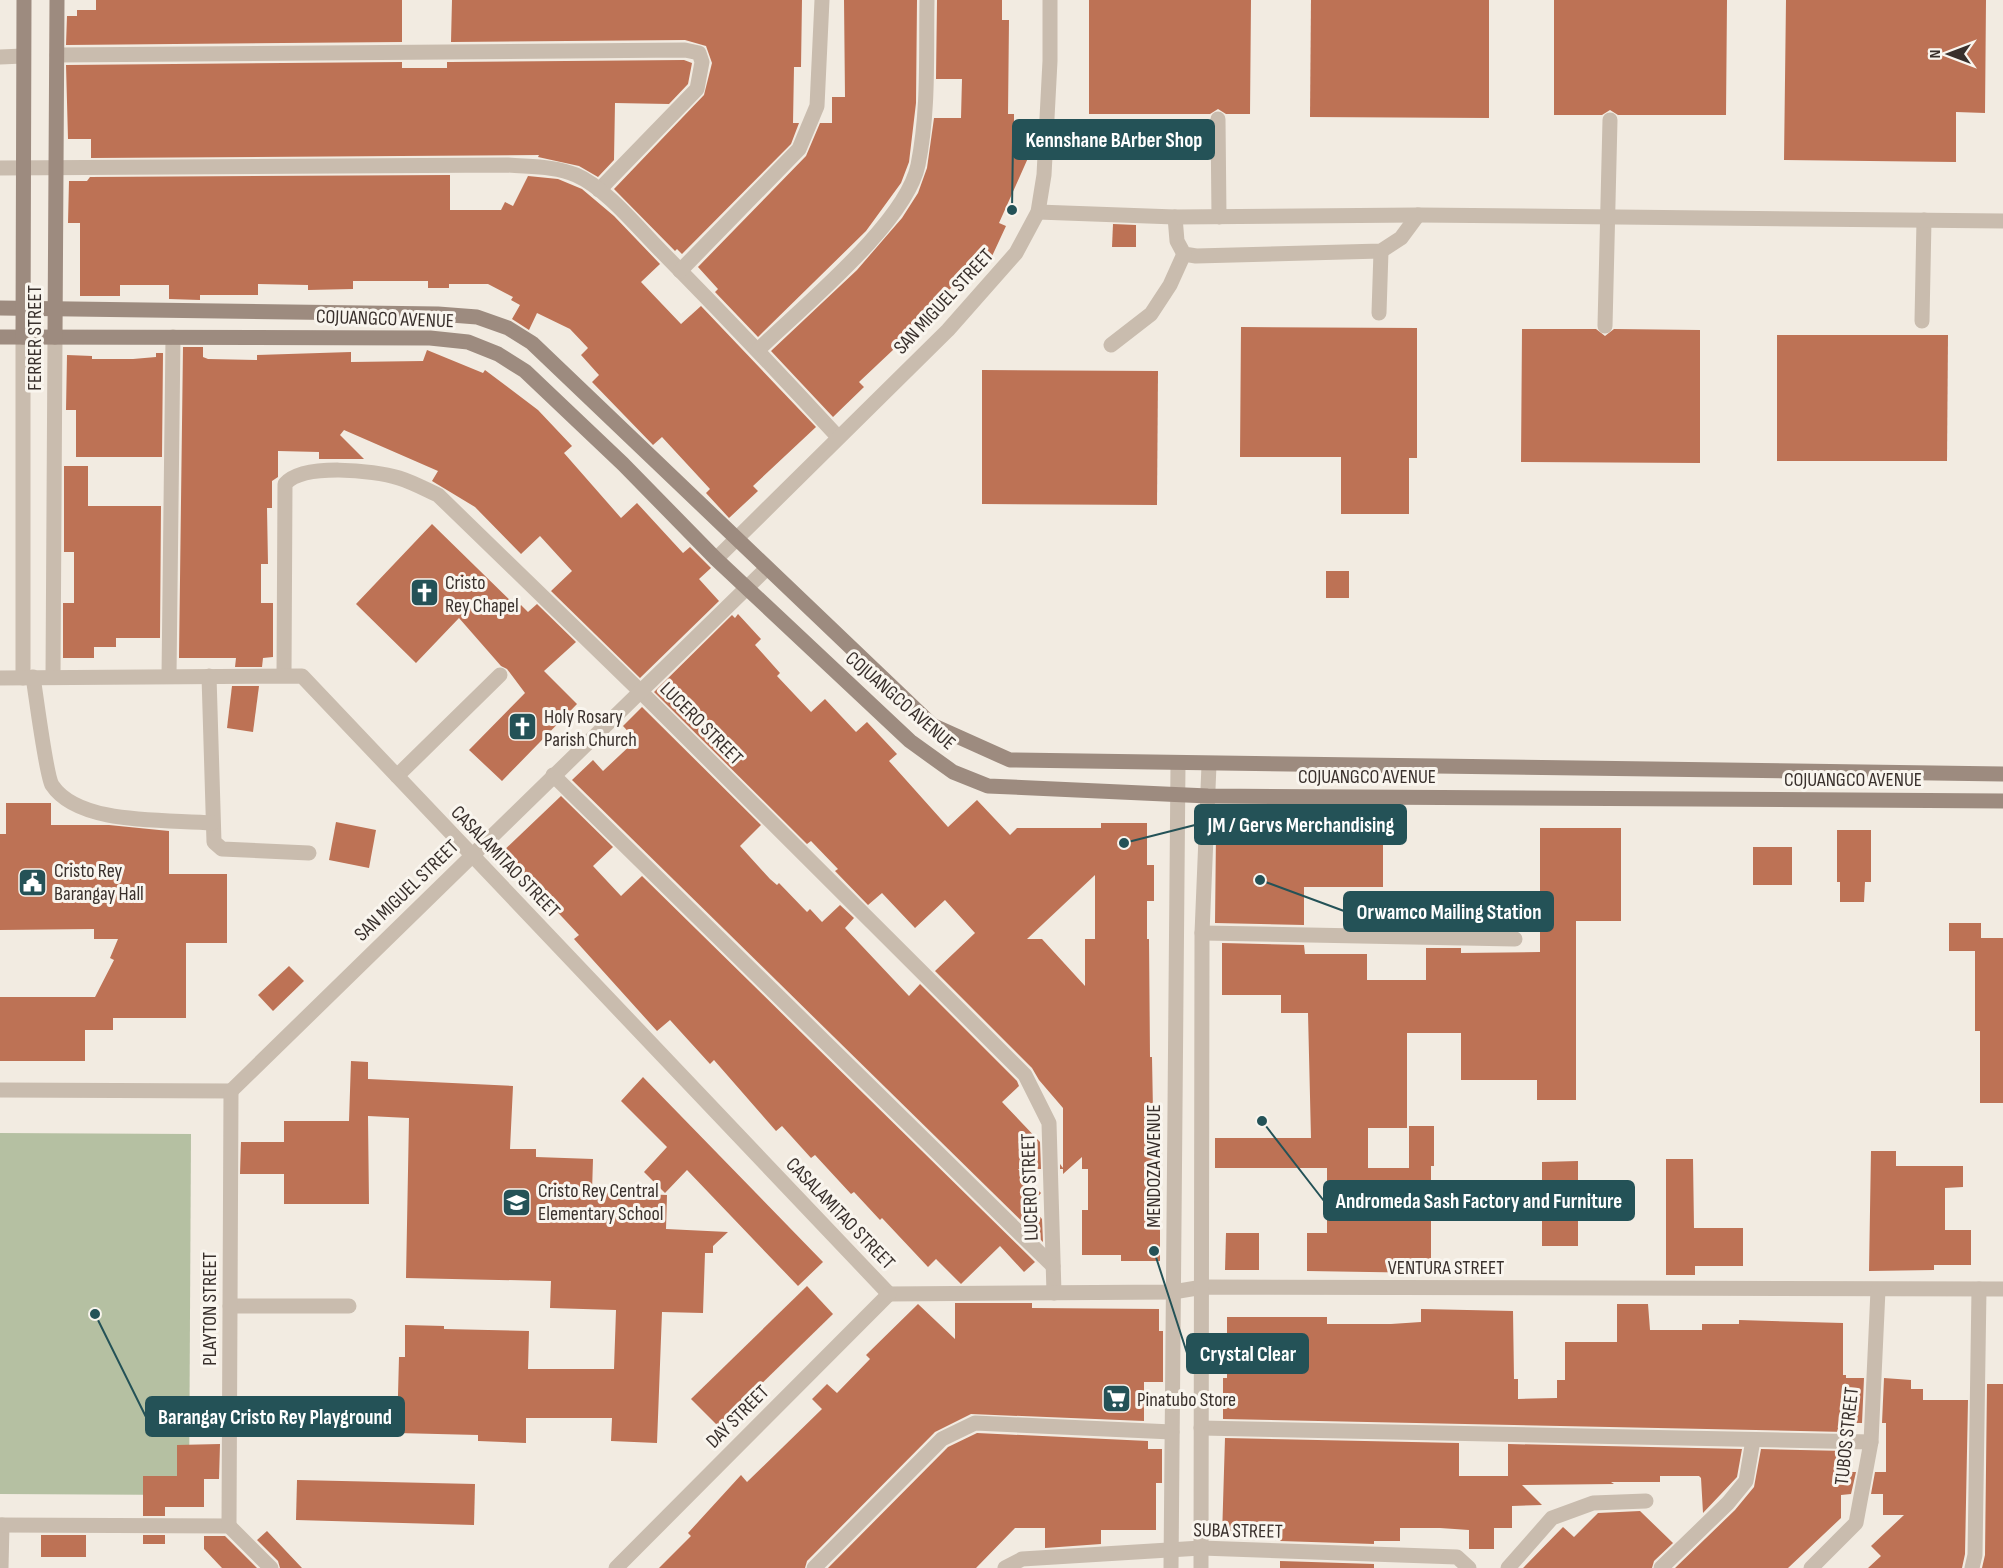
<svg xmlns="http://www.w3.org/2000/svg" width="2003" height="1568" font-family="'Sofia Sans Condensed',sans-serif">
<rect width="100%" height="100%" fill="#f2ebe1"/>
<path fill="#b5c0a2" d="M 0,1133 L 191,1134 L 189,1495 L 0,1494 Z"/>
<g fill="#bd7255" fill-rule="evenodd">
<path d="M 96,0 L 402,0 L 402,42 L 66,45 L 67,16 L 77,16 L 77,10 L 96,10 Z"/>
<path d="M 452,0 L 802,0 L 801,67 L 794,67 L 793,123 L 799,123 L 791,144 L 682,254 L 677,249 L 675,251 L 614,189 L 704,95 L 712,63 L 706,46 L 685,40 L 451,42 Z"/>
<path d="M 844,0 L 917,0 L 916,103 L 909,162 L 901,183 L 866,231 L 758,337 L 715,292 L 718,289 L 698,267 L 806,156 L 820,123 L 832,123 L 832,97 L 845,97 Z"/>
<path d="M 937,0 L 1002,0 L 1002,20 L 1009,20 L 1008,114 L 1014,114 L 1014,128 L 1034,128 L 1033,158 L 1028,158 L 999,223 L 1006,226 L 987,267 L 978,263 L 922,315 L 891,346 L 894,349 L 859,382 L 864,387 L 833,417 L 771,351 L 857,270 L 902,218 L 918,193 L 927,168 L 934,118 L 961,118 L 962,79 L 936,79 Z"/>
<path d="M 1089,0 L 1251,0 L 1250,114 L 1226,114 L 1218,109 L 1210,114 L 1089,114 Z"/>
<path d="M 1311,0 L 1489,0 L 1489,118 L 1310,117 Z"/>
<path d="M 1554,0 L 1727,0 L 1726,115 L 1618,115 L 1610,110 L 1602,115 L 1554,115 Z"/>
<path d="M 1786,0 L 1986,0 L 1985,113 L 1956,112 L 1956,162 L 1784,160 Z"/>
<path d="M 684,60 L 692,63 L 688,84 L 669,104 L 615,103 L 614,160 L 598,177 L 579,166 L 538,157 L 539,155 L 91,158 L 91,139 L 68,139 L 66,65 L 402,62 L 402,68 L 447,68 L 447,62 L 451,62 Z"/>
<path d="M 450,175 L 450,210 L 501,210 L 505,202 L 513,206 L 528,176 L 558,179 L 582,189 L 614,216 L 660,264 L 641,282 L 681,324 L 701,306 L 816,427 L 753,486 L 758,491 L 729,518 L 706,493 L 710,489 L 662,437 L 653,445 L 592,382 L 599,375 L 581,355 L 588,348 L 570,329 L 537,313 L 529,330 L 512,319 L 520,305 L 511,300 L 513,297 L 488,284 L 449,284 L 449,288 L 428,288 L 428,281 L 353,281 L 353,289 L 308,290 L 308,285 L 258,284 L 258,295 L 200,295 L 200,300 L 169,299 L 169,285 L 120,285 L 120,296 L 80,296 L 80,223 L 68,223 L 69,181 L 87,181 L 90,177 Z"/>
<path d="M 1113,224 L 1136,225 L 1136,247 L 1112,247 Z"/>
<path d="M 1241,327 L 1417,328 L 1417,458 L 1409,458 L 1409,514 L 1341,514 L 1341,457 L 1240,457 Z"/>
<path d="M 1522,329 L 1596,329 L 1605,336 L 1614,329 L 1700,330 L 1700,463 L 1521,462 Z"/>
<path d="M 1777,335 L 1948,335 L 1947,461 L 1777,461 Z"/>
<path d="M 183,347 L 203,347 L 203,357 L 208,359 L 257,360 L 257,355 L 351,352 L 351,362 L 423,361 L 427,350 L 483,373 L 485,370 L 538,410 L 572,446 L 564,453 L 621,518 L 637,503 L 683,553 L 690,547 L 711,568 L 699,579 L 719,601 L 640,678 L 551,591 L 572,571 L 540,536 L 521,554 L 475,507 L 432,481 L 438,471 L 344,430 L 340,435 L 364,459 L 319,459 L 319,452 L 278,451 L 278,477 L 272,481 L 272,508 L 267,508 L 268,564 L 261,564 L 261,603 L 273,603 L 273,657 L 263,658 L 262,667 L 235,667 L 236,658 L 179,658 Z"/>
<path d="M 156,353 L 163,353 L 162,457 L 76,457 L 76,410 L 66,410 L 67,355 L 92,356 L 92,359 L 133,359 L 156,357 Z"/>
<path d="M 982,370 L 1158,371 L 1157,505 L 982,504 Z"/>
<path d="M 64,466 L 88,466 L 88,506 L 161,506 L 160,638 L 116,638 L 116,647 L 94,647 L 94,658 L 63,658 L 63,603 L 74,603 L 74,552 L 64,552 Z"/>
<path d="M 432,524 L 518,608 L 521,605 L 528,612 L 537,604 L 576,642 L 544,671 L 577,704 L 502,781 L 469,750 L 525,693 L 507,669 L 501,666 L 459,618 L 416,663 L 356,604 Z"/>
<rect x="1326" y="571" width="23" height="27"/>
<path d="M 738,614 L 761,639 L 755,645 L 780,673 L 777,676 L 811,712 L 825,699 L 856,732 L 867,722 L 897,754 L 889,761 L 948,827 L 977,800 L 1010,835 L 1017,828 L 1101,828 L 1101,823 L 1147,823 L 1147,865 L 1154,865 L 1154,901 L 1147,901 L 1147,939 L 1149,939 L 1150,1057 L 1152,1057 L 1153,1112 L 1156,1112 L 1154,1210 L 1160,1210 L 1160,1261 L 1121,1261 L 1121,1255 L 1082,1255 L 1082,1210 L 1088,1210 L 1088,1169 L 1082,1169 L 1082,1157 L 1063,1174 L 1063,1169 L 1060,1169 L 1060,1164 L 1063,1168 L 1063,1108 L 1039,1080 L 1032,1068 L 935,971 L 975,933 L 945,900 L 915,928 L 882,893 L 868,905 L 835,871 L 838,869 L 811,841 L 807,844 L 654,692 L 732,615 L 735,618 ZM 1095,875 L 1095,939 L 1085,939 L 1085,986 L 1042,939 L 1027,939 Z"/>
<path d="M 232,686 L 259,686 L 253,732 L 227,728 Z"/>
<path d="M 642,707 L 761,825 L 740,846 L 770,879 L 777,885 L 779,883 L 807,912 L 810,909 L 822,922 L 840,905 L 854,918 L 845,928 L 909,996 L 920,984 L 1017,1081 L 1019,1086 L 1002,1102 L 1040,1142 L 1041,1169 L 1018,1169 L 1041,1193 L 1030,1206 L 1042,1219 L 1043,1242 L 572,780 L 593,760 L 603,771 L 636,740 L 623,726 Z"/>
<path d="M 561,796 L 613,847 L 593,866 L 621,896 L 642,876 L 1035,1262 L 1024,1272 L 1000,1246 L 961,1284 L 936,1259 L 928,1267 L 882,1218 L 880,1220 L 854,1192 L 851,1194 L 815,1155 L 811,1158 L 782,1126 L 776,1131 L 714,1060 L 710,1064 L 670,1020 L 657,1031 L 574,939 L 579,935 L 549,903 L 546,905 L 499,855 Z"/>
<path d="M 6,803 L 51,803 L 51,825 L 109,825 L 169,831 L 169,874 L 227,874 L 227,943 L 186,943 L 186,1018 L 113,1018 L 113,1030 L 85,1030 L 85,1061 L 0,1061 L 0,997 L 95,997 L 114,960 L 110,958 L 118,939 L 94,939 L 94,929 L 0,930 L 0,834 L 6,834 Z"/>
<path d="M 336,822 L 376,830 L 369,868 L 329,860 Z"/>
<path d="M 1309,826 L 1383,826 L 1383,887 L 1304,887 L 1304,925 L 1215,923 L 1216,833 L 1309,833 Z"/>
<path d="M 1540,828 L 1621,828 L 1621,921 L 1576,921 L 1576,1100 L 1537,1100 L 1537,1080 L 1461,1080 L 1461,1033 L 1407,1033 L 1407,1128 L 1368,1128 L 1368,1168 L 1409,1168 L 1409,1126 L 1434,1126 L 1434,1166 L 1431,1166 L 1431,1273 L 1307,1271 L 1307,1233 L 1327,1233 L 1327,1168 L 1215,1168 L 1215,1138 L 1311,1138 L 1308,1013 L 1281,1013 L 1281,995 L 1222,995 L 1222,943 L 1304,945 L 1305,954 L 1367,954 L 1367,980 L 1426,980 L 1426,948 L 1461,948 L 1461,953 L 1540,952 Z"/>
<path d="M 1837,830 L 1871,830 L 1871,882 L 1865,882 L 1864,902 L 1840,902 L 1840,882 L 1837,882 Z"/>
<rect x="1753" y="847" width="39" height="38"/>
<path d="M 1949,923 L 1981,923 L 1981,938 L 2003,938 L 2003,1103 L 1980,1103 L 1980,1031 L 1975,1031 L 1975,951 L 1949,951 Z"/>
<path d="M 289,966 L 304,981 L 273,1011 L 258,995 Z"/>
<path d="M 351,1061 L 368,1062 L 368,1079 L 513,1086 L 510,1149 L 536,1149 L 536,1157 L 593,1159 L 592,1192 L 667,1195 L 666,1229 L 728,1232 L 713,1246 L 713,1253 L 705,1253 L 703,1313 L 662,1312 L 657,1443 L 611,1441 L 612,1418 L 526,1418 L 526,1443 L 478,1441 L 478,1435 L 397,1433 L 399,1357 L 405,1357 L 405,1325 L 444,1326 L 444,1329 L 529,1331 L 528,1369 L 614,1369 L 616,1310 L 550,1308 L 551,1281 L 406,1278 L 409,1118 L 368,1116 L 369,1204 L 284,1204 L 284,1174 L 240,1174 L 241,1142 L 284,1142 L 284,1121 L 349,1121 Z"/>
<path d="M 643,1077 L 823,1262 L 798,1286 L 687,1170 L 665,1193 L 644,1172 L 667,1147 L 621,1101 Z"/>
<path d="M 1871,1151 L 1896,1151 L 1896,1166 L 1963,1166 L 1963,1187 L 1945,1188 L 1945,1230 L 1971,1230 L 1971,1265 L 1934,1265 L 1934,1270 L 1869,1271 Z"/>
<path d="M 1666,1159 L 1693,1159 L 1694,1228 L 1743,1228 L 1743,1266 L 1695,1266 L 1695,1275 L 1666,1275 Z"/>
<path d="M 1578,1161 L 1578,1246 L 1542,1246 L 1542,1162 Z"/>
<path d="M 1226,1233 L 1259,1233 L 1259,1270 L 1225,1270 Z"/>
<path d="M 807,1286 L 833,1314 L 718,1426 L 691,1399 Z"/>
<path d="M 955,1303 L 1032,1303 L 1032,1308 L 1159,1309 L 1159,1331 L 1163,1331 L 1163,1382 L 1144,1382 L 1144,1421 L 971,1414 L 935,1432 L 807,1561 L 805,1568 L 659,1568 L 691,1536 L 688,1533 L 741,1475 L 747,1482 L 822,1409 L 812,1399 L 827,1384 L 837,1393 L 870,1359 L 866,1355 L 918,1304 L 955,1339 Z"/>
<path d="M 1617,1304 L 1648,1304 L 1650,1330 L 1702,1330 L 1702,1324 L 1739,1324 L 1739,1320 L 1843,1323 L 1843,1375 L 1846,1375 L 1846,1378 L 1864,1378 L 1862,1423 L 1846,1423 L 1846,1432 L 1223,1419 L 1223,1378 L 1227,1378 L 1227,1317 L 1327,1317 L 1327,1324 L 1391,1324 L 1421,1322 L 1421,1309 L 1513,1311 L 1514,1379 L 1518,1379 L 1518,1399 L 1557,1398 L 1557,1380 L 1565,1380 L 1565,1342 L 1617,1342 Z"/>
<path d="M 1884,1378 L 1911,1380 L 1911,1389 L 1923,1389 L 1923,1400 L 1968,1400 L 1965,1554 L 1962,1568 L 1868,1568 L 1881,1556 L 1871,1546 L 1904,1515 L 1883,1515 L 1883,1494 L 1871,1494 L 1875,1472 L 1886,1472 L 1886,1423 L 1882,1423 Z"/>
<path d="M 1987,1384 L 2003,1384 L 2003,1568 L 1982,1568 L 1985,1555 Z"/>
<path d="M 977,1433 L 1148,1441 L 1148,1449 L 1162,1449 L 1162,1483 L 1156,1483 L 1156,1530 L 1101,1530 L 1101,1544 L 1045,1548 L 1045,1528 L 1015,1528 L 976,1568 L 828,1568 L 948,1447 Z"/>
<path d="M 1225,1438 L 1459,1443 L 1459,1476 L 1508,1476 L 1508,1444 L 1742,1449 L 1737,1477 L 1703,1513 L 1701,1478 L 1699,1476 L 1660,1476 L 1660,1482 L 1611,1482 L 1614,1484 L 1522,1485 L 1542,1505 L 1512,1506 L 1512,1528 L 1494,1528 L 1494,1549 L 1469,1549 L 1469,1530 L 1440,1528 L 1400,1528 L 1400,1541 L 1374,1541 L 1374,1544 L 1280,1541 L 1280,1537 L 1222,1537 Z"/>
<path d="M 220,1444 L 219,1479 L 204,1479 L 204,1507 L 165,1507 L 165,1516 L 143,1516 L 143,1476 L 177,1476 L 177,1445 Z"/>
<path d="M 1761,1449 L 1846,1451 L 1846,1472 L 1856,1472 L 1851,1494 L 1841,1495 L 1841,1518 L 1788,1568 L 1675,1568 L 1735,1510 L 1754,1487 Z"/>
<path d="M 297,1480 L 475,1484 L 474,1525 L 296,1520 Z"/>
<path d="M 1640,1511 L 1673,1543 L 1654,1561 L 1652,1568 L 1523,1568 L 1563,1527 L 1574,1537 L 1598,1513 Z"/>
<path d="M 267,1531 L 302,1568 L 280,1568 L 278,1561 L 257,1540 Z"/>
<rect x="41" y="1535" width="45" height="22"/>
<rect x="143" y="1535" width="22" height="9"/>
<path d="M 204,1536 L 225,1536 L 257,1568 L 222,1568 L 204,1549 Z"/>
<path d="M 1280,1561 L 1374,1564 L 1374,1568 L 1280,1568 Z"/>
</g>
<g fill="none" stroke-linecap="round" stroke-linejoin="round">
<g stroke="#c9bcae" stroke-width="15">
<path d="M 1218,119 L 1219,217"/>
<path d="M 1175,217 L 1177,241 L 1184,254 L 1196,256 L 1381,251 L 1401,238 L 1418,215"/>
<path d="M 1379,313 L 1381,251"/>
<path d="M 1922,321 L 1924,220"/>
<path d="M 1605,326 L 1610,120"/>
<path d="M 1111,345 L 1151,314 L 1170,285 L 1184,254"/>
<path d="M 209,676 L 214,842 L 222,849 L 309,853"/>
<path d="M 33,677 C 36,695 46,775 52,785 C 79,826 168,819 212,823"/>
<path d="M 397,776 L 500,675"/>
<path d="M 230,1306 L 349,1306"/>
<path d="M 1,1568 L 2,1525"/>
</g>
<g stroke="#c9bcae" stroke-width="15">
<path d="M 57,55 L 685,50 L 699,53 L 702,62 L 697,89 L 599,190"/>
<path d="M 0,57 L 23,56"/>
<path d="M 0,168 L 508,165 C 530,167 555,166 576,175 C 606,188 638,228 661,251 C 721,312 780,374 838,437"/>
<path d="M 1038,212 L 1175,217 L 1418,215 L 2003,221"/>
<path d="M 680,271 L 799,149 L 817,106 L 822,0"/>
<path d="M 23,337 L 23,678"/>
<path d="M 758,350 C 802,307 906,223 918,165 C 929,111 926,54 927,0"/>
<path d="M 716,559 L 948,330 L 1016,253 L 1038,212 L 1044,175 L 1050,61 L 1050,0"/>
<path d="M 284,675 L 285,484 C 303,463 373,470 399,478 C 412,482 425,489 438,495 L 639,690 L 1025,1075 L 1049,1123 L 1054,1293"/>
<path d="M 169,676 L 173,337"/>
<path d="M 53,677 L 55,337"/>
<path d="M 0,678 L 302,676 L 889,1294"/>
<path d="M 553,775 L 1053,1266"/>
<path d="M 1202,933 L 1515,939"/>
<path d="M 0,1090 L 231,1091"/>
<path d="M 231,1091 L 766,569"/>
<path d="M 889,1294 L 1173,1292 L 1203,1287 L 2003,1289"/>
<path d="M 1201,1428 L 1871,1442"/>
<path d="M 0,1525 L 229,1526 L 271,1568"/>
<path d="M 229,1526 L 231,1091"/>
<path d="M 616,1568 L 889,1294"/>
<path d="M 814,1568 L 942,1439 L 975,1423 L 1172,1432"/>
<path d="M 1005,1568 L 1022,1559 L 1201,1548 L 1457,1557 L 1469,1568"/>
<path d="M 1171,1568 L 1178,764"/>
<path d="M 1201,1568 L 1202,933 L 1209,765"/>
<path d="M 1508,1568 L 1552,1518 L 1593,1503 L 1646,1501"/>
<path d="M 1661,1568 L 1728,1503 L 1746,1481 L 1753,1440"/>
<path d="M 1811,1568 L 1856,1523 L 1871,1442 L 1878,1290"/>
<path d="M 1972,1568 L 1975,1555 L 1979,1289"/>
</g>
<g stroke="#9d8b7f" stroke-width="15">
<path d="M 0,308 L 438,314 L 477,317 L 508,328 L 532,343 L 932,725 L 1010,760 L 2003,774"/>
<path d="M 0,337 L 430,338 L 468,342 L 498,354 L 525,371 L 623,464 L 716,559 L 910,741 L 953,772 L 988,786 L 1208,796 L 2003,801"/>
<path d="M 23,337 L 24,0"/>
<path d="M 55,337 L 57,0"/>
</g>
</g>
<defs>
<symbol id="church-square" viewBox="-11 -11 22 22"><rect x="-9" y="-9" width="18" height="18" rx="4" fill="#245257" stroke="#f9f5ee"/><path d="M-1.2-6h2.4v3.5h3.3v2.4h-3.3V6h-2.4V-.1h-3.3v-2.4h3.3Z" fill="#fff"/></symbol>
<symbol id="civic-square" viewBox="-11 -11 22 22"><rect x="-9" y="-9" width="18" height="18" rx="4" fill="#245257" stroke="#f9f5ee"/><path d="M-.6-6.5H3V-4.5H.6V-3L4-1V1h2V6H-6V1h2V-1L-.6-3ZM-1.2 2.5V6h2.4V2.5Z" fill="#fff"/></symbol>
<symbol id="school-square" viewBox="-11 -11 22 22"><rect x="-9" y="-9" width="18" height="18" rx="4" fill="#245257" stroke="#f9f5ee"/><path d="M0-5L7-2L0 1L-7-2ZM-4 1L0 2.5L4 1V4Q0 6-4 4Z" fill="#fff"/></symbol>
<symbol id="supermarket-square" viewBox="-11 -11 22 22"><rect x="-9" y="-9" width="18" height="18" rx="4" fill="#245257" stroke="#f9f5ee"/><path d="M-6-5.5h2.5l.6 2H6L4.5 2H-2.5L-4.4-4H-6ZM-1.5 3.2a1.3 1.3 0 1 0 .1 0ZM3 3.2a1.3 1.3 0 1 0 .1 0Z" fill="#fff"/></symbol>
</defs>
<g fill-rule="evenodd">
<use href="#church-square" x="408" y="576" width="33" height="33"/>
<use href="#church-square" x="506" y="710" width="33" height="33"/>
<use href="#civic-square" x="16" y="866" width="33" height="33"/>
<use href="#school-square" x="500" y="1186" width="33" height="33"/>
<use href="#supermarket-square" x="1100" y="1382" width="33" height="33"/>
</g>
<g text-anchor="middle" stroke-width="6" stroke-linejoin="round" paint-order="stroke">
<g font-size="20" fill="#39302c" stroke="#f9f5ee">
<text transform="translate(943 301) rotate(-47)" y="7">SAN MIGUEL STREET</text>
<text transform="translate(385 318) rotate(2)" y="7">COJUANGCO AVENUE</text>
<text transform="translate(34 338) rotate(-90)" y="7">FERRER STREET</text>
<text transform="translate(901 700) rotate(41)" y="7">COJUANGCO AVENUE</text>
<text transform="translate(702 723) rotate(45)" y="7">LUCERO STREET</text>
<text x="1367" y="783">COJUANGCO AVENUE</text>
<text x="1853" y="786">COJUANGCO AVENUE</text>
<text transform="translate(506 861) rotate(46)" y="7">CASALAMITAO STREET</text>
<text transform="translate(406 890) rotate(-44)" y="7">SAN MIGUEL STREET</text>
<text transform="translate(1153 1166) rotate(-90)" y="7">MENDOZA AVENUE</text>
<text transform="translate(1029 1187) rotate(-92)" y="7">LUCERO STREET</text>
<text transform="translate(841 1213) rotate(46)" y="7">CASALAMITAO STREET</text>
<text x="1446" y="1274">VENTURA STREET</text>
<text transform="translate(209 1309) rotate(-90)" y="7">PLAYTON STREET</text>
<text transform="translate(737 1416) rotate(-45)" y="7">DAY STREET</text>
<text transform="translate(1846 1436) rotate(-84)" y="7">TUBOS STREET</text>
<text transform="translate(1238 1530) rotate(1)" y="7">SUBA STREET</text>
</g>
<g font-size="20" fill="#39302c" stroke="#f9f5ee" text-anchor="start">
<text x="445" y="589">Cristo<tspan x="445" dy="23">Rey Chapel</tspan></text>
<text x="544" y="723">Holy Rosary<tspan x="544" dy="23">Parish Church</tspan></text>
<text x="54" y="877">Cristo Rey<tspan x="54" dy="23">Barangay Hall</tspan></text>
<text x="538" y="1197">Cristo Rey Central<tspan x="538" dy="23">Elementary School</tspan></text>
<text x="1137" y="1406">Pinatubo Store</text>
</g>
</g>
<path fill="none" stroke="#245257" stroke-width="2" d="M1012 210L1013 140M1124 843L1195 825M1260 880L1344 911M1262 1121L1324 1201M1154 1251L1187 1353M95 1314L146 1417"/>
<g fill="#245257" stroke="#f9f5ee" stroke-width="2">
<circle cx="1012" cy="210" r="6"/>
<circle cx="1124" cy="843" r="6"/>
<circle cx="1260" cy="880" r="6"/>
<circle cx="1262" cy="1121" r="6"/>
<circle cx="1154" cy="1251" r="6"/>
<circle cx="95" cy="1314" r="6"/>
</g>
<g fill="#245257" stroke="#245257" stroke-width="2">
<rect x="1013" y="120" width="201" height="39" rx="6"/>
<rect x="1195" y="805" width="211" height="39" rx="6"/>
<rect x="1344" y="892" width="209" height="39" rx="6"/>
<rect x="1324" y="1181" width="310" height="39" rx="6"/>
<rect x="1187" y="1334" width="121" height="39" rx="6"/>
<rect x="146" y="1397" width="258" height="39" rx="6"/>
</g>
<g font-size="21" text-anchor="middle" font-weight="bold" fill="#fff">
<text x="1114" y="147">Kennshane BArber Shop</text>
<text x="1301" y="832">JM / Gervs Merchandising</text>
<text x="1449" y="919">Orwamco Mailing Station</text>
<text x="1479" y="1208">Andromeda Sash Factory and Furniture</text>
<text x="1248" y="1361">Crystal Clear</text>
<text x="275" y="1424">Barangay Cristo Rey Playground</text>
</g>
<g transform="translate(1949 54) rotate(270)" stroke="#f9f5ee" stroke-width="4.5" paint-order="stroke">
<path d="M0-4.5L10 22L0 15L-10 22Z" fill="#39302c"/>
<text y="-9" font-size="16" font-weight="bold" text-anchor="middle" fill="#39302c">N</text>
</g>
</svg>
